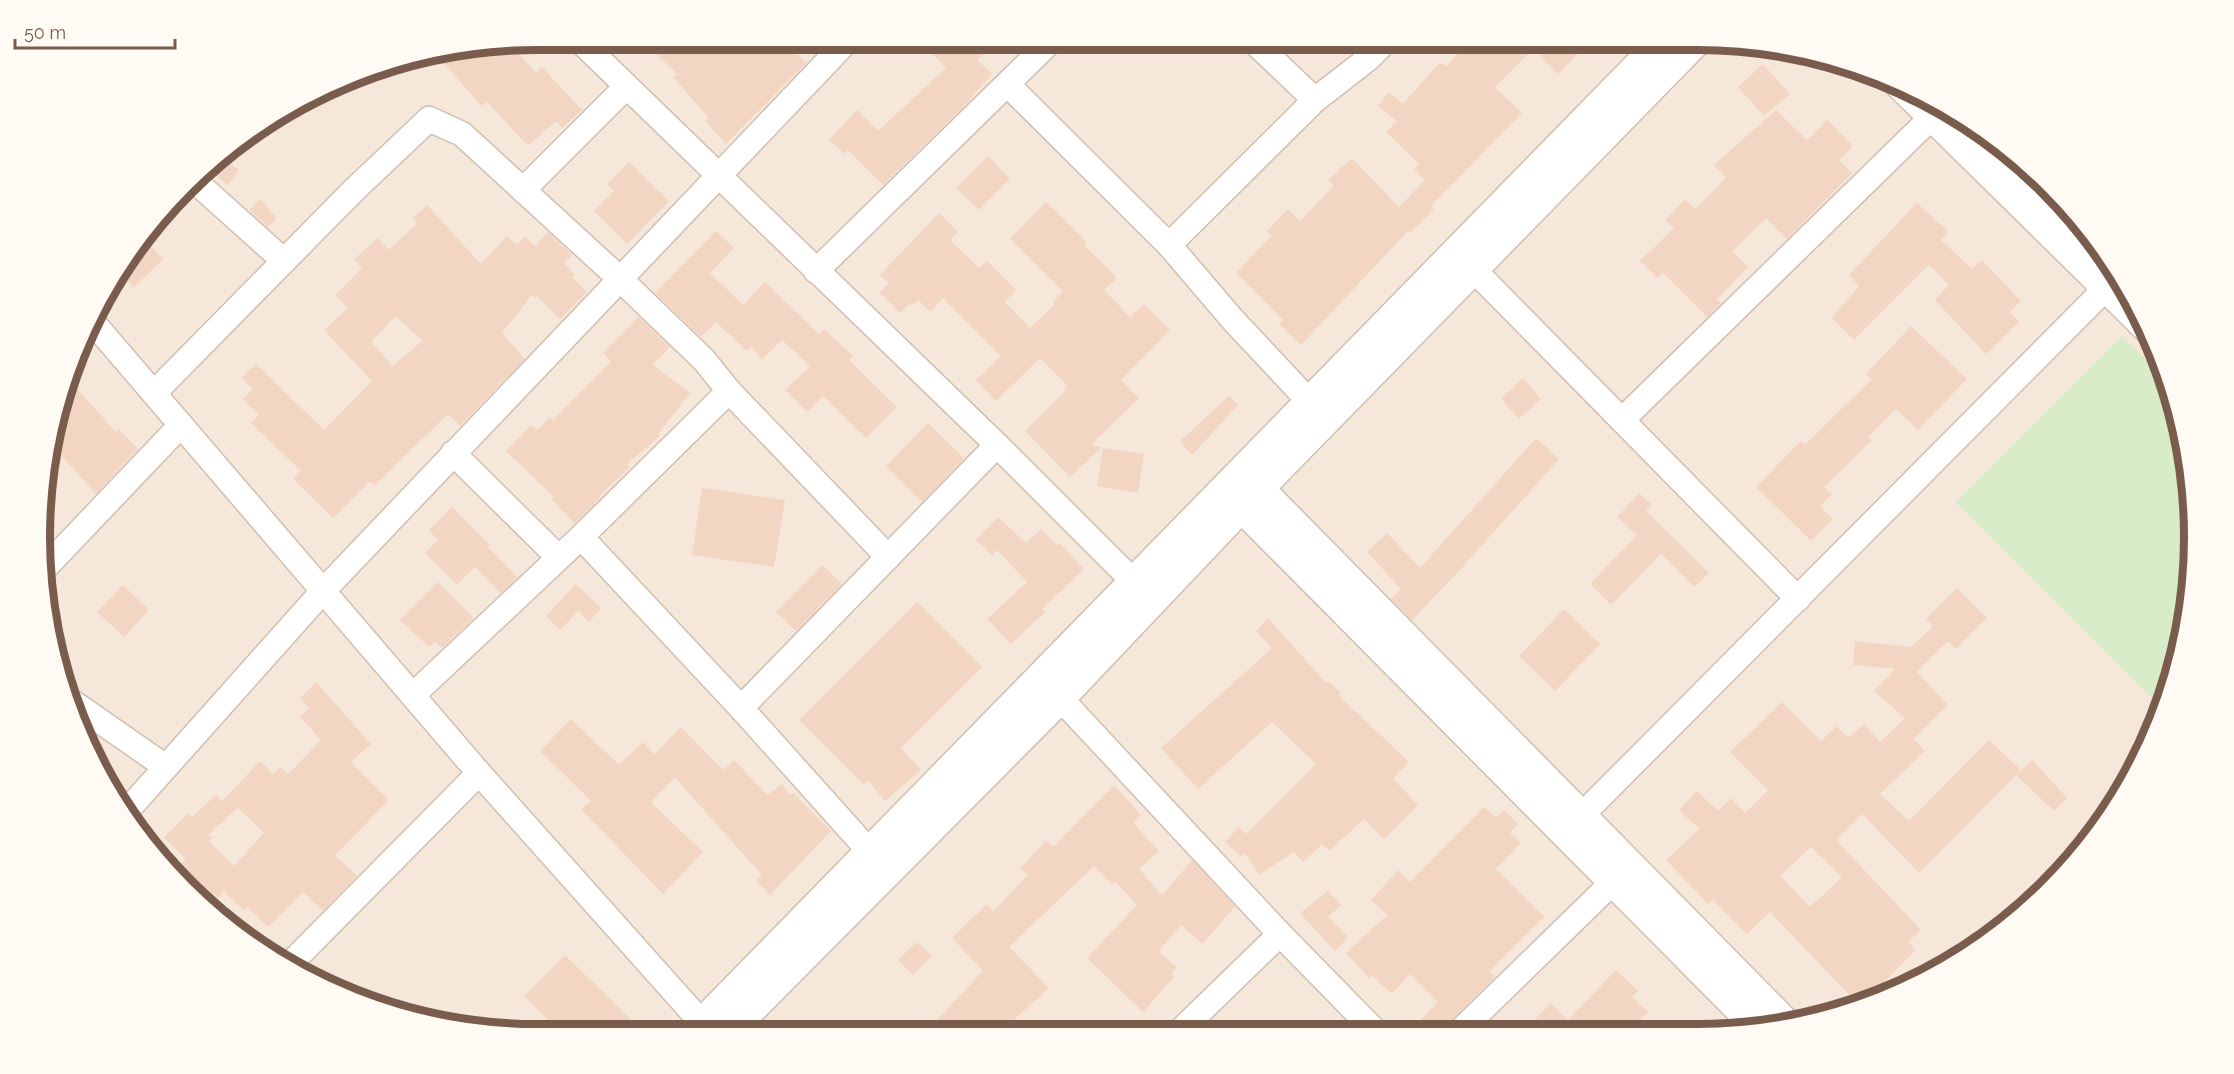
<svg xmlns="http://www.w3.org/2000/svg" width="2234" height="1074" font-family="Raleway,sans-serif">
<rect width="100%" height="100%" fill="#fdf6ec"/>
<path fill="#f5e8da" d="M 537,39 L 1697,39 L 1795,49 L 1888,77 L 1974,123 L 2111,261 L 2157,347 L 2185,440 L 2195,537 L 2185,634 L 2157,728 L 2092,840 L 2000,932 L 1888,997 L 1762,1031 L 537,1035 L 440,1025 L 346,997 L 208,911 L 142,840 L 91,758 L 43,602 L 49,440 L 77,346 L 123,261 L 234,142 L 377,66 Z"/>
<path fill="#d8ecc9" d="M 2122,336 L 2168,382 L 2185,440 L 2195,537 L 2185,634 L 2163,709 L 1955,502 Z"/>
<g fill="#f3d5c3" fill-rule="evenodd">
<path d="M 641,39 L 784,39 L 806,63 L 726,144 L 705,121 L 709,118 L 673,77 L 677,74 Z"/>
<path d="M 919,39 L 1000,39 L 977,60 L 992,74 L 963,107 L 883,185 L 848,150 L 845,154 L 829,140 L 857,110 L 878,131 L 946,68 Z"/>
<path d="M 1470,39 L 1517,39 L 1531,51 L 1495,87 L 1522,113 L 1431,206 L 1434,209 L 1410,233 L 1408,231 L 1301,345 L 1279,324 L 1283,320 L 1236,273 L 1271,236 L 1267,231 L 1288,209 L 1300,221 L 1334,186 L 1328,180 L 1352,158 L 1399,207 L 1425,180 L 1414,169 L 1419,164 L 1386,132 L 1397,121 L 1378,106 L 1389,92 L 1403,104 L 1440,62 L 1446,67 Z"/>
<path d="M 1557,39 L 1570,39 L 1581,50 L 1558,74 L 1540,56 Z"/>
<path d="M 510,44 L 536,73 L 542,67 L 582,110 L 562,128 L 556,121 L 528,146 L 487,102 L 482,106 L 437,56 Z"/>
<path d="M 1763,64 L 1790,94 L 1764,116 L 1738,87 Z"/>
<path d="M 1776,110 L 1807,140 L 1827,120 L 1853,146 L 1839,160 L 1852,173 L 1787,239 L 1767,219 L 1762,222 L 1733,251 L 1748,267 L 1717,299 L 1721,303 L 1707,317 L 1662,272 L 1657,278 L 1640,261 L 1674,228 L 1665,220 L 1685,200 L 1695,209 L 1726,178 L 1714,165 Z"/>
<path d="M 221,156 L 239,170 L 228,185 L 208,169 Z"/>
<path d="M 988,156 L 1010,179 L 979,210 L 956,188 Z"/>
<path d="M 629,162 L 669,201 L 627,244 L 594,211 L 614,191 L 607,184 Z"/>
<path d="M 260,199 L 277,218 L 268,227 L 249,210 Z"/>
<path d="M 1046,202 L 1087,242 L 1084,245 L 1117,278 L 1104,290 L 1130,317 L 1144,304 L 1170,330 L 1121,380 L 1139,398 L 1091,445 L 1102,447 L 1070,477 L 1025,431 L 1066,390 L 1064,388 L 1067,385 L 1040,358 L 996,401 L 976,380 L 1001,356 L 943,298 L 931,312 L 918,300 L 912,306 L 910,304 L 900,313 L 880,293 L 889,283 L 880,275 L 939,213 L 958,232 L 950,240 L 979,268 L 987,261 L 1016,290 L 1005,302 L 1030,328 L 1055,304 L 1053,302 L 1063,291 L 1010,239 Z"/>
<path d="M 1917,203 L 1949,232 L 1941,240 L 1972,269 L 1982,260 L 2021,301 L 2010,312 L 2019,322 L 1986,354 L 1935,300 L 1949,285 L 1929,265 L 1854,340 L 1832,318 L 1859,286 L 1849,275 Z"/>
<path d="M 427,205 L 481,264 L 507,236 L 517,245 L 525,236 L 535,246 L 548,232 L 572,255 L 564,264 L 575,274 L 572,277 L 587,292 L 560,319 L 537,296 L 535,298 L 532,295 L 502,333 L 525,359 L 460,426 L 448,414 L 375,485 L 370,481 L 333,518 L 293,479 L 301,471 L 251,423 L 259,415 L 243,399 L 253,389 L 241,378 L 256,364 L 324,430 L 372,381 L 324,330 L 348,308 L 335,295 L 362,268 L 354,259 L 378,238 L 389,250 L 417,223 L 413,218 ZM 396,316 L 422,341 L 393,366 L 371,342 Z"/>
<path d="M 716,231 L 734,248 L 710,273 L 743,305 L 765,282 L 819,334 L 824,329 L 853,356 L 849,360 L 897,407 L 866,438 L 823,396 L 807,412 L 785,390 L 810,366 L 782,340 L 762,360 L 751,347 L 747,351 L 716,322 L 701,337 L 655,293 Z"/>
<path d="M 143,238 L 163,259 L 134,287 L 118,270 Z"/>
<path d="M 639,317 L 670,347 L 653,365 L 690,393 L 658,434 L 660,436 L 627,464 L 630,467 L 599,496 L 601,497 L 575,523 L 551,499 L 554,497 L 506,451 L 531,425 L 537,430 L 550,417 L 553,420 L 611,362 L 603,353 Z"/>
<path d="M 1911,326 L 1967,379 L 1918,430 L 1896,409 L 1868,437 L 1872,440 L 1824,487 L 1832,494 L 1820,506 L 1833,519 L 1811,541 L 1756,487 L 1801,441 L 1805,445 L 1872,379 L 1866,374 Z"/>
<path d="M 67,378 L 116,432 L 119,429 L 138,449 L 96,494 L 49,442 Z"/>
<path d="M 1523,378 L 1541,399 L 1519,419 L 1501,399 Z"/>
<path d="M 1229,396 L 1238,405 L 1192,455 L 1180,441 Z"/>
<path d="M 928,423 L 964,458 L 922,502 L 886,466 Z"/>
<path d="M 1536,438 L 1559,459 L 1459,571 L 1412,620 L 1391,599 L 1401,589 L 1367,552 L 1387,533 L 1420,568 Z"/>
<path d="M 1103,448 L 1144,454 L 1138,493 L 1097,486 Z"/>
<path d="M 702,488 L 785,500 L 774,567 L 692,555 Z"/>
<path d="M 1639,493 L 1652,505 L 1646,511 L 1709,573 L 1695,587 L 1661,554 L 1611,605 L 1590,584 L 1637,535 L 1617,517 Z"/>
<path d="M 452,507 L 490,545 L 488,547 L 517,577 L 501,593 L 475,567 L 457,585 L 425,553 L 438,540 L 429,530 Z"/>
<path d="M 998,517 L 1026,543 L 1041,529 L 1057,545 L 1060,543 L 1084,569 L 1042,609 L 1045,612 L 1011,644 L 987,619 L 1027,582 L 997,550 L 992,555 L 976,540 Z"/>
<path d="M 823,565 L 842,584 L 796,631 L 776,612 Z"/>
<path d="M 438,582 L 474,618 L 442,648 L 435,641 L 429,647 L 400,620 Z"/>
<path d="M 576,584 L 601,608 L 589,622 L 578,611 L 560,630 L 546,616 Z"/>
<path d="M 123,585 L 149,610 L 124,637 L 97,612 Z"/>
<path d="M 1957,588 L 1987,618 L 1956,649 L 1948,641 L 1917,672 L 1948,705 L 1914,739 L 1925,751 L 1880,794 L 1909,821 L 1989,740 L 2021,770 L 1919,873 L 1862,814 L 1836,840 L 1921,930 L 1908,942 L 1916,950 L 1883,983 L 1885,986 L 1872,998 L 1865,991 L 1855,1001 L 1770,912 L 1747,934 L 1713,900 L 1708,904 L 1666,860 L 1699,829 L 1679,810 L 1697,791 L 1718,811 L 1731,798 L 1745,813 L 1768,790 L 1730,752 L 1782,702 L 1821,741 L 1837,726 L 1848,738 L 1864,724 L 1880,742 L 1905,718 L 1874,691 L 1895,669 L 1853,665 L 1855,641 L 1911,647 L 1933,626 L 1926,619 ZM 1811,847 L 1842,877 L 1810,907 L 1780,876 Z"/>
<path d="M 917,602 L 982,667 L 901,748 L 921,770 L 885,801 L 868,780 L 864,785 L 799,720 Z"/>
<path d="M 1564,609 L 1600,644 L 1555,691 L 1519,656 Z"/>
<path d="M 1268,618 L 1326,683 L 1328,681 L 1341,693 L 1339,696 L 1409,762 L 1393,779 L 1418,805 L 1384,839 L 1364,819 L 1329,851 L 1322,844 L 1303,862 L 1294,852 L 1259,875 L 1245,853 L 1241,857 L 1225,842 L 1239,827 L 1246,834 L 1316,764 L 1272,722 L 1198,789 L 1161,748 L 1272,648 L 1256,631 Z"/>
<path d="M 316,682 L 371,744 L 351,762 L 389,800 L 335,855 L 357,876 L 323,911 L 303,892 L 268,927 L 247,907 L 244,911 L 224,891 L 218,898 L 214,894 L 203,906 L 172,872 L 186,859 L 164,838 L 188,813 L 192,817 L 216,795 L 222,801 L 260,761 L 273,774 L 281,767 L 288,774 L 321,740 L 300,717 L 309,708 L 300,698 ZM 238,808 L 264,833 L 234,866 L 209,841 L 212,838 L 208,835 Z"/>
<path d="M 571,719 L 619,765 L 643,742 L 655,754 L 681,727 L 723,770 L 734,760 L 767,795 L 782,784 L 790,795 L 793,793 L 831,831 L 770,895 L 756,881 L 762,875 L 675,778 L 651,802 L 703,852 L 663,894 L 581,809 L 591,801 L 540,751 Z"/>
<path d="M 2032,760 L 2067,798 L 2054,811 L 2016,775 Z"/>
<path d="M 1114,785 L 1141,815 L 1133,823 L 1159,851 L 1139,869 L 1162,895 L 1192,860 L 1235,906 L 1203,944 L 1181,925 L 1159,951 L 1177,968 L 1171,974 L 1174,977 L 1143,1012 L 1087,958 L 1137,905 L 1115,881 L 1112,884 L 1094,866 L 1009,947 L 1049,988 L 999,1033 L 945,1034 L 934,1023 L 983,971 L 952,938 L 987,904 L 993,911 L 1028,875 L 1020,868 L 1046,841 L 1053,847 Z"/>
<path d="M 1484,807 L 1496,818 L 1504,810 L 1518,824 L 1510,833 L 1521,843 L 1496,869 L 1544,917 L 1490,971 L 1495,977 L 1449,1022 L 1445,1032 L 1409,1032 L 1438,1002 L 1410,974 L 1392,994 L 1372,976 L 1369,978 L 1346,953 L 1387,915 L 1371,900 L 1398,870 L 1410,882 Z"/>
<path d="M 1328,891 L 1341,905 L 1328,917 L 1348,937 L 1335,951 L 1300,913 Z"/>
<path d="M 917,942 L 932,956 L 913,975 L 898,960 Z"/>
<path d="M 565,955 L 647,1035 L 563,1035 L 524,996 Z"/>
<path d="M 1616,970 L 1638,991 L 1632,997 L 1648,1012 L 1629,1031 L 1523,1032 L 1551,1003 L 1568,1020 Z"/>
</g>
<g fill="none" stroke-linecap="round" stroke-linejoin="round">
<defs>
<g id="minor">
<path d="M 578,39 L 997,445 L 1133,581"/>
<path d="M 1251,39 L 1315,100"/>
<path d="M 1008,85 L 1169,245 L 1233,320 L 1309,401"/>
<path d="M 196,182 L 284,261"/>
<path d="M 523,190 L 626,87"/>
<path d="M 1169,245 L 1315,100 L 1369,58 L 1388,39"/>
<path d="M 1474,270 L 1798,599"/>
<path d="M 816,271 L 1053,39"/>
<path d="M 91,320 L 479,773 L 703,1024"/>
<path d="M 154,393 L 354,190 L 429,119 L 462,134 L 619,278 L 704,360 L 729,391 L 888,557"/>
<path d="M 1622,420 L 1933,116"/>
<path d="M 453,453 L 558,557"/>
<path d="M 581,537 L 741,708 L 871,853"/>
<path d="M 44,569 L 181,425"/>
<path d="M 413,695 L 581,537 L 729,391"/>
<path d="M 1060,698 L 1280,934 L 1376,1032"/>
<path d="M 74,703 L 166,767"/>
<path d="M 741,708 L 997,445"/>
<path d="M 125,813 L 323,591 L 849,39"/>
<path d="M 1580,817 L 2106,288"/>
<path d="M 291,963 L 479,773"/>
<path d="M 1459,1032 L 1614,881"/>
<path d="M 1178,1033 L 1280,934"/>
</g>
<g id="tertiary">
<path d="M 1899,83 L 2147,327"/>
<path d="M 1966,119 L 2112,262"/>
<path d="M 1245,475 L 1786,1024"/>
<path d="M 1227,492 L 1762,1031"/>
<path d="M 692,1034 L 1665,39"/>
<path d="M 726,1034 L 1060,698 L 1258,489 L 1698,39"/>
</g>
</defs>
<use href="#minor" stroke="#d1beb0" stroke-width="27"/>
<use href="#tertiary" stroke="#d1beb0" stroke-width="33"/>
<use href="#minor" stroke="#fff" stroke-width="24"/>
<use href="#tertiary" stroke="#fff" stroke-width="30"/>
</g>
<path d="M0 0H2234V1074H0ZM537 50H1697A487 487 0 0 1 2184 537V537A487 487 0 0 1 1697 1024H537A487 487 0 0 1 50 537V537A487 487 0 0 1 537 50Z" fill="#fffaf3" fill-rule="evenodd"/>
<path fill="none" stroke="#7a5c4d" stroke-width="8" d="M537 50H1697A487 487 0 0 1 2184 537V537A487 487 0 0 1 1697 1024H537A487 487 0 0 1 50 537V537A487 487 0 0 1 537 50Z"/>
<path d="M15 39v9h160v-9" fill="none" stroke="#7a5c4d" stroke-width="3"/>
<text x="24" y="39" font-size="18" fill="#7a5c4d" stroke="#fffaf3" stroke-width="4.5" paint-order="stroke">50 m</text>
</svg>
